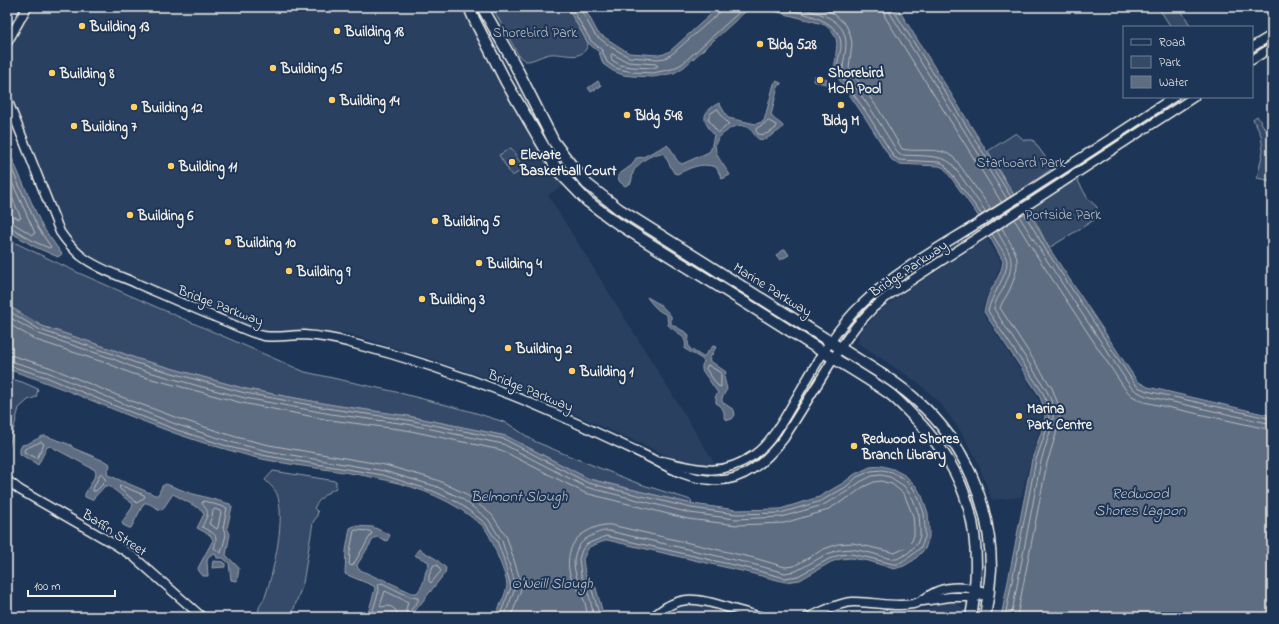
<svg xmlns="http://www.w3.org/2000/svg" width="1279" height="624" font-family="'Indie Flower',sans-serif">
<rect width="100%" height="100%" fill="#1d3557"/>
<filter id="ink" filterUnits="userSpaceOnUse"><feTurbulence type="fractalNoise" baseFrequency=".025" numOctaves="2"/><feDisplacementMap in="SourceGraphic" scale="8" xChannelSelector="R" yChannelSelector="G"/><feConvolveMatrix kernelMatrix="1 2 1 2 8 2 1 2 1" color-interpolation-filters="sRGB"/></filter>
<g filter="url(#ink)">
<g fill="#2a4060">
<path d="M 33,7 L 464,7 L 488,62 L 545,160 L 564,185 L 548,195 L 661,376 L 715,464 L 713,465 L 699,465 L 680,461 L 529,394 L 501,383 L 435,360 L 346,333 L 323,332 L 308,330 L 280,332 L 257,329 L 156,289 L 98,261 L 82,251 L 69,238 L 64,231 L 7,86 L 7,54 Z"/>
<path d="M 987,239 L 999,258 L 1001,264 L 993,284 L 986,297 L 982,312 L 1035,393 L 1043,410 L 1041,426 L 1032,454 L 1021,497 L 992,500 L 976,458 L 961,432 L 940,403 L 920,384 L 858,343 L 859,333 L 878,312 L 908,290 Z"/>
<path d="M 946,602 L 955,602 L 961,606 L 964,610 L 964,617 L 833,617 L 844,611 L 865,610 L 892,615 L 909,613 L 928,609 Z"/>
<path d="M 688,603 L 709,605 L 731,617 L 662,617 L 670,610 Z"/>
</g>
<g fill="#354a67" stroke="#949ea8">
<path d="M 492,7 L 567,7 L 588,43 C 587,49 584,53 578,55 C 571,57 558,53 550,54 C 543,55 531,62 526,61 C 523,60 521,58 519,56 Z"/>
<path d="M 1158,7 L 1179,7 L 1190,25 L 1187,27 L 1171,27 Z"/>
<path d="M 1181,97 L 1183,97 L 1149,119 L 1121,140 L 1070,173 L 1069,171 Z"/>
<path d="M 1257,116 L 1272,140 L 1272,181 L 1257,178 L 1263,151 L 1261,135 L 1253,119 Z"/>
<path d="M 1016,133 L 1024,140 L 1033,140 L 1053,168 L 1014,195 L 988,151 Z"/>
<path d="M 511,148 L 524,169 L 512,176 L 499,155 Z"/>
<path d="M 1077,179 L 1088,199 L 1097,207 L 1094,220 L 1049,248 L 1029,209 Z"/>
<path d="M 7,239 L 81,274 L 305,372 L 392,391 L 473,412 L 507,423 L 534,441 L 567,455 L 637,483 L 691,500 L 692,504 L 589,479 L 506,436 L 408,416 L 333,405 L 246,389 L 138,359 L 114,350 L 42,326 L 7,305 Z"/>
<path d="M 932,257 L 934,258 L 934,261 L 881,297 L 841,337 C 858,307 903,276 932,257 Z"/>
<path d="M 690,260 L 819,340 L 819,342 L 817,343 L 688,262 Z"/>
<path d="M 7,378 L 22,382 L 38,389 L 36,397 L 28,400 L 19,408 L 7,455 Z"/>
<path d="M 273,471 L 336,481 L 336,488 C 326,493 320,498 314,508 L 318,512 L 316,518 L 313,522 L 303,583 L 291,617 L 261,617 L 259,616 C 257,604 263,605 266,594 C 274,569 286,518 277,494 C 275,489 269,484 265,480 Z"/>
</g>
<g fill="#5e6d82" stroke="#9aa2ab">
<path d="M 567,7 L 584,7 L 598,33 L 629,53 L 659,55 L 664,54 L 670,51 L 719,7 L 756,7 L 745,12 L 684,67 L 674,73 L 653,77 L 632,76 L 623,75 L 613,71 L 603,64 L 599,52 L 588,43 Z"/>
<path d="M 758,7 L 897,7 L 1014,195 L 1029,213 L 1049,248 L 1137,381 L 1148,387 L 1272,416 L 1272,617 L 1001,617 L 1032,459 L 1042,430 L 1045,417 L 1044,407 L 1039,395 L 984,312 C 986,305 987,297 991,290 C 996,281 1002,272 1003,261 L 977,214 L 944,168 L 939,166 L 898,164 L 891,159 L 866,119 L 834,72 L 837,44 L 836,38 L 831,30 L 825,25 L 812,21 Z"/>
<path d="M 814,76 L 827,79 L 826,84 L 813,81 Z"/>
<path d="M 598,81 L 601,86 L 591,92 L 588,88 Z"/>
<path d="M 776,81 L 781,83 L 781,84 L 778,87 L 771,115 C 776,122 779,121 783,126 C 782,130 778,131 774,134 C 752,149 758,129 744,126 C 739,124 731,127 727,131 C 724,133 720,136 718,139 C 709,150 725,166 730,175 L 722,179 L 716,167 C 699,162 691,168 677,174 L 674,173 L 664,154 C 654,151 636,164 633,173 C 632,176 632,180 631,183 L 625,186 L 620,182 L 618,178 L 618,175 L 632,165 L 636,158 L 643,157 L 667,145 C 674,150 674,161 682,164 L 709,152 L 711,149 L 714,135 C 702,120 700,113 719,103 L 728,118 L 756,124 L 764,121 L 774,84 Z"/>
<path d="M 7,147 L 42,226 L 62,254 L 58,257 L 33,246 L 7,230 Z"/>
<path d="M 785,249 L 789,255 L 780,260 L 776,255 Z"/>
<path d="M 647,297 C 658,303 662,305 671,316 L 671,324 L 687,333 L 689,336 L 688,343 L 690,349 L 703,357 L 713,346 L 716,347 L 709,360 L 726,372 L 724,377 L 727,389 L 722,398 L 722,402 L 734,410 L 735,415 L 732,419 L 728,420 L 724,418 C 725,411 722,406 716,403 L 716,399 L 715,397 L 718,393 L 702,370 L 702,365 L 704,362 L 702,359 L 685,349 C 688,335 675,332 668,325 L 667,315 C 658,311 653,306 647,297 Z"/>
<path d="M 7,305 L 42,326 L 114,350 L 138,359 L 246,389 L 333,405 L 408,416 L 506,436 L 589,479 L 692,504 L 737,510 L 780,509 L 819,497 L 843,483 L 855,474 L 870,467 L 882,466 L 893,469 L 906,476 L 916,486 L 922,496 L 928,513 L 929,528 L 929,537 L 925,549 L 914,560 L 904,566 L 894,569 L 869,561 L 851,558 L 840,559 L 831,562 L 800,580 L 785,582 L 750,573 L 607,540 L 589,547 L 583,559 L 585,574 L 589,581 L 596,588 L 604,617 L 494,617 C 498,611 506,593 507,586 C 507,579 501,564 498,557 C 494,546 490,534 482,525 C 478,522 473,519 470,516 C 415,474 332,473 267,460 C 255,458 243,454 232,451 C 154,431 83,393 7,369 Z"/>
<path d="M 43,436 L 46,436 L 71,445 L 73,448 L 109,463 L 110,466 L 107,472 L 108,475 L 155,495 L 158,495 L 162,486 L 166,484 L 190,493 L 230,504 L 232,507 L 227,528 L 230,534 L 226,555 L 239,568 L 237,581 L 231,580 L 229,563 L 223,558 L 217,558 L 216,555 L 214,553 L 209,556 L 207,561 L 208,576 L 203,576 L 199,571 L 198,568 L 213,540 L 210,535 L 197,528 L 204,514 L 202,510 L 173,494 L 162,510 C 155,509 150,502 144,503 L 131,528 L 129,528 L 123,525 L 122,522 L 132,508 L 133,504 L 109,486 L 105,486 L 92,500 L 85,497 L 85,494 L 96,474 L 95,470 L 50,446 L 47,447 L 38,465 L 20,454 L 20,449 L 22,445 L 27,444 Z"/>
<path d="M 354,526 L 373,527 L 390,535 L 387,541 L 377,537 L 374,538 L 357,565 L 358,569 L 380,579 L 382,579 L 412,593 L 417,593 C 423,585 423,584 425,575 C 425,571 429,567 429,562 L 416,556 L 415,554 L 419,549 L 436,559 L 446,568 L 445,573 L 415,611 L 415,614 L 417,617 L 392,617 L 387,615 L 384,617 L 367,617 L 375,589 L 374,586 L 345,574 L 346,551 L 350,528 Z"/>
<path d="M 213,561 L 224,562 L 225,564 L 225,567 L 212,568 Z"/>
</g>
<g fill="none" stroke-linecap="round" stroke-linejoin="round">
<g stroke="#b8bcbf" stroke-width="1">
<path d="M 571,7 L 591,41 L 602,50 L 607,62 L 615,68 L 632,72 L 653,73 L 672,69 L 682,64 L 745,7"/>
<path d="M 580,7 L 581,10 L 595,35 L 611,47 L 629,57 L 658,59 L 665,58 L 672,54 L 720,12 L 721,7"/>
<path d="M 775,7 C 795,12 841,17 841,45 C 841,53 835,65 839,72 C 847,87 859,101 868,115 C 877,129 885,143 894,157 L 899,160 L 939,162 L 944,164 L 982,215"/>
<path d="M 795,7 C 815,12 846,17 846,44 C 846,53 843,61 843,69 L 874,114 L 898,153 L 900,155 C 914,156 942,154 952,164 L 986,212"/>
<path d="M 818,7 L 833,13 L 846,25 L 850,34 L 852,43 L 849,68 L 879,110 L 902,149 C 919,153 943,145 956,160 L 991,209"/>
<path d="M 883,7 L 885,17 L 1002,203"/>
<path d="M 889,7 L 890,13 L 1007,199"/>
<path d="M 894,7 L 894,11 L 1011,197"/>
<path d="M 612,54 L 628,62 L 656,64 L 658,66 L 653,68 L 632,67 L 620,65 L 612,60 L 611,56 Z"/>
<path d="M 718,109 L 723,118 L 729,124 L 718,133 L 708,119 L 710,114 Z"/>
<path d="M 769,121 L 776,125 L 776,128 C 771,132 765,136 758,134 L 756,131 L 756,129 Z"/>
<path d="M 7,158 L 38,228 L 51,247 L 49,248 L 35,242 L 10,227 L 7,227"/>
<path d="M 7,171 L 35,233 L 32,235 L 13,223 L 7,222"/>
<path d="M 7,186 L 21,218 L 19,219 L 13,216 L 7,216"/>
<path d="M 1024,213 L 1046,250 L 1134,383 L 1138,387 L 1147,391 L 1272,419"/>
<path d="M 1019,216 L 1042,253 L 1130,386 L 1136,391 L 1146,396 L 1272,424"/>
<path d="M 1014,219 L 1037,256 L 1125,389 L 1132,396 L 1144,402 L 1272,430"/>
<path d="M 1002,228 C 1017,256 1023,257 1010,289 C 1007,296 1002,301 1000,308 L 1052,388 L 1058,404 L 1060,416 L 1056,434 L 1047,463 L 1017,617"/>
<path d="M 997,231 C 1007,250 1016,256 1008,278 C 1006,281 1005,286 1003,289 C 999,296 995,301 994,309 L 1047,391 L 1053,405 L 1053,418 L 1050,432 L 1041,461 L 1011,617"/>
<path d="M 992,234 C 996,241 1006,254 1007,261 C 1008,276 991,295 988,311 L 1043,393 L 1048,406 L 1049,418 L 1046,431 L 1036,460 L 1005,617"/>
<path d="M 7,310 L 40,330 L 113,354 L 136,363 L 245,393 L 332,409 L 408,420 L 504,439 L 588,483 L 691,508 L 736,514 L 781,513 L 821,501 L 846,487 L 857,477 L 871,471 L 882,470 L 892,472 L 904,479 L 913,488 L 918,497 L 924,513 L 925,528 L 925,537 L 921,547 L 911,556 L 898,564 L 893,564 L 870,558 L 851,554 L 839,555 L 829,559 L 798,576 L 785,578 L 751,569 L 606,536 L 587,544 L 582,550 L 579,559 L 581,575 L 585,583 L 592,590 L 600,617"/>
<path d="M 7,316 L 39,334 L 111,358 L 135,368 L 202,387 L 245,398 L 331,414 L 407,424 L 503,444 L 586,487 L 690,513 L 736,519 L 781,517 L 823,505 L 848,491 L 860,482 L 872,476 L 881,475 L 890,477 L 904,486 L 913,499 L 919,515 L 920,528 L 920,536 L 917,544 L 908,553 L 897,559 L 891,559 L 871,553 L 852,549 L 839,550 L 827,554 L 796,571 L 785,573 L 752,564 L 609,531 C 602,530 595,534 589,537 C 571,547 571,568 580,584 C 582,587 586,589 588,593 C 591,600 592,609 594,617"/>
<path d="M 7,323 L 36,340 L 109,364 L 133,374 L 242,403 L 330,420 L 406,430 L 501,450 L 585,493 L 688,519 L 737,525 L 784,523 L 825,511 L 851,496 L 863,487 L 874,482 L 881,481 L 892,484 L 904,494 L 913,516 L 914,528 L 914,535 L 912,541 L 905,548 L 895,553 L 853,543 L 838,544 L 824,549 L 794,566 L 785,567 L 754,558 L 611,525 C 602,524 592,528 584,533 C 568,542 565,565 572,580 C 575,587 580,591 582,596 C 586,602 586,610 588,617"/>
<path d="M 7,354 L 49,367 L 119,396 L 180,419 L 236,437 L 269,445 L 385,465 L 437,480 L 464,493 L 492,515 L 507,538 L 522,586 L 511,617"/>
<path d="M 7,360 L 47,372 L 117,401 L 178,425 L 234,443 L 268,451 L 384,471 L 435,486 L 461,498 L 488,519 L 502,541 L 516,586 L 504,617"/>
<path d="M 7,365 L 46,377 L 115,406 L 177,430 L 233,448 L 267,456 L 383,475 L 433,491 L 459,503 L 485,523 L 497,541 L 503,557 L 511,587 L 499,617"/>
<path d="M 708,365 L 721,373 L 721,387 L 718,386 L 706,369 Z"/>
<path d="M 41,442 L 43,443 L 44,444 L 37,458 L 24,452 L 25,449 Z"/>
<path d="M 102,473 L 106,481 L 96,491 L 93,491 L 93,489 L 100,474 Z"/>
<path d="M 120,486 L 122,486 L 144,495 L 145,497 L 137,503 L 120,489 Z"/>
<path d="M 204,501 L 227,508 L 223,528 L 226,535 L 221,553 L 214,548 C 219,533 214,534 202,527 C 206,517 212,513 202,504 Z"/>
<path d="M 215,509 L 220,511 L 221,512 L 218,527 L 217,529 L 209,524 L 212,516 L 213,511 Z"/>
<path d="M 356,530 L 370,531 L 372,533 L 353,565 L 351,566 L 349,564 L 350,551 L 354,531 Z"/>
<path d="M 434,565 L 437,565 L 441,571 L 431,583 L 429,581 L 429,576 Z"/>
<path d="M 371,617 L 379,590 L 378,585 L 382,583 L 410,597 L 418,598 L 418,601 L 411,610 L 412,617"/>
<path d="M 398,617 C 397,608 390,604 382,607 L 380,606 L 385,591 L 408,602 L 406,610 L 407,617"/>
</g>
<defs>
<g id="tertiary">
<path d="M 7,43 L 27,7"/>
<path d="M 1252,47 L 1272,35"/>
<path d="M 1252,60 L 1272,47"/>
<path d="M 7,99 L 60,232 C 66,241 73,249 81,256 C 98,269 120,276 138,284 C 168,297 197,310 227,322 C 239,327 251,333 264,336 C 278,338 290,335 304,335 C 318,336 333,338 347,342 C 402,356 458,374 511,395 C 554,412 596,432 638,452 C 664,464 682,478 712,480 C 743,483 766,461 784,438 L 840,348 L 856,326 L 873,308 L 889,295 L 938,263 L 1194,97"/>
<path d="M 662,461 C 698,469 720,478 754,455 C 772,442 784,419 795,400 C 815,366 834,330 863,303 C 899,268 946,244 988,217 C 1050,178 1112,138 1174,97"/>
<path d="M 7,480 L 20,490 L 114,544 L 134,557 L 202,617"/>
<path d="M 923,601 L 950,597 L 975,597 L 989,593"/>
<path d="M 653,617 C 679,593 699,598 729,608 C 740,611 751,614 762,617"/>
<path d="M 808,617 C 823,612 836,603 852,602 C 873,601 892,608 913,604 C 923,602 929,594 938,591 C 954,584 973,588 989,593"/>
</g>
<g id="secondary">
<path d="M 469,7 L 474,19 L 506,82 L 558,171 L 587,201 L 614,221 C 676,261 739,298 801,338 C 830,357 862,374 890,394 C 899,401 906,409 914,417 C 971,475 985,538 971,617"/>
<path d="M 482,7 L 515,65 L 554,142 L 572,166 L 587,184 L 619,209 L 883,375 C 895,383 907,391 917,401 C 965,442 991,506 991,569 C 990,585 988,601 985,617"/>
</g>
</defs>
<use href="#tertiary" stroke="#f4f1e8" stroke-width="11"/>
<use href="#secondary" stroke="#f4f1e8" stroke-width="13"/>
<use href="#tertiary" stroke="#1d3557" stroke-width="8"/>
<use href="#secondary" stroke="#1d3557" stroke-width="10"/>
</g>
</g>
<g fill="#ffd166" stroke="#1d3557" stroke-width="1.5">
<circle cx="82" cy="26" r="4"/>
<circle cx="337" cy="31" r="4"/>
<circle cx="760" cy="44" r="4"/>
<circle cx="273" cy="68" r="4"/>
<circle cx="52" cy="73" r="4"/>
<circle cx="820" cy="80" r="4"/>
<circle cx="332" cy="100" r="4"/>
<circle cx="841" cy="105" r="4"/>
<circle cx="134" cy="107" r="4"/>
<circle cx="627" cy="115" r="4"/>
<circle cx="74" cy="126" r="4"/>
<circle cx="512" cy="162" r="4"/>
<circle cx="171" cy="166" r="4"/>
<circle cx="130" cy="215" r="4"/>
<circle cx="435" cy="221" r="4"/>
<circle cx="228" cy="242" r="4"/>
<circle cx="479" cy="263" r="4"/>
<circle cx="289" cy="271" r="4"/>
<circle cx="422" cy="299" r="4"/>
<circle cx="508" cy="348" r="4"/>
<circle cx="572" cy="371" r="4"/>
<circle cx="1019" cy="416" r="4"/>
<circle cx="854" cy="446" r="4"/>
</g>
<g text-anchor="middle" stroke-width="4" stroke-linejoin="round" paint-order="stroke">
<g font-size="14" font-weight="bold" fill="#f4f1e8" stroke="#1d3557" text-anchor="start">
<text x="90" y="31">Building 13</text>
<text x="345" y="36">Building 18</text>
<text x="768" y="49">Bldg 528</text>
<text x="281" y="73">Building 15</text>
<text x="828" y="77">Shorebird<tspan x="828" dy="16">HOA Pool</tspan></text>
<text x="60" y="78">Building 8</text>
<text x="340" y="105">Building 14</text>
<text x="142" y="112">Building 12</text>
<text x="635" y="120">Bldg 548</text>
<text x="841" y="125" text-anchor="middle">Bldg M</text>
<text x="82" y="131">Building 7</text>
<text x="520" y="159">Elevate<tspan x="520" dy="16">Basketball Court</tspan></text>
<text x="179" y="171">Building 11</text>
<text x="138" y="220">Building 6</text>
<text x="443" y="226">Building 5</text>
<text x="236" y="247">Building 10</text>
<text x="487" y="268">Building 4</text>
<text x="297" y="276">Building 9</text>
<text x="430" y="304">Building 3</text>
<text x="516" y="353">Building 2</text>
<text x="580" y="376">Building 1</text>
<text x="1027" y="413">Marina<tspan x="1027" dy="16">Park Centre</tspan></text>
<text x="862" y="443">Redwood Shores<tspan x="862" dy="16">Branch Library</tspan></text>
</g>
<g font-size="14" fill="#bbbfc1" stroke="#1d3557">
<text x="535" y="37">Shorebird Park</text>
<text x="1021" y="167">Starboard Park</text>
<text x="1063" y="219">Portside Park</text>
</g>
<g font-size="14" fill="#f4f1e8" stroke="#1d3557">
<text transform="translate(908 268) rotate(-34)" y="5">Bridge Parkway</text>
<text transform="translate(773 289) rotate(32)" y="5">Marine Parkway</text>
<text transform="translate(221 305) rotate(21)" y="5">Bridge Parkway</text>
<text transform="translate(531 390) rotate(22)" y="5">Bridge Parkway</text>
<text transform="translate(115 532) rotate(33)" y="5">Baffin Street</text>
</g>
<g font-size="15" font-style="italic" fill="#c0c3c4" stroke="#1d3557">
<text x="1140" y="498">Redwood<tspan x="1140" dy="17">Shores Lagoon</tspan></text>
<text x="519" y="501">Belmont Slough</text>
<text x="552" y="588">O'Neill Slough</text>
</g>
</g>
<rect width="1279" height="624" fill="none" stroke="#1d3557" stroke-width="24"/>
<rect x="12" y="12" width="1255" height="600" fill="none" stroke="#f4f1e8" stroke-width="1.5" filter="url(#ink)"/>
<rect x="1123" y="26" width="130" height="72" fill="#1d3557" stroke="#738091"/>
<rect x="1131" y="39" width="20" height="6" fill="#1d3557" stroke="#738091"/>
<text x="1159" y="46" font-size="12" fill="#f4f1e8">Road</text>
<rect x="1131" y="56" width="20" height="12" fill="#354a67" stroke="#738091"/>
<text x="1159" y="66" font-size="12" fill="#f4f1e8">Park</text>
<rect x="1131" y="76" width="20" height="12" fill="#5e6d82" stroke="#738091"/>
<text x="1159" y="86" font-size="12" fill="#f4f1e8">Water</text>
<path d="M28 590v6h87v-6" fill="none" stroke="#f4f1e8" stroke-width="2"/>
<text x="34" y="590" font-size="12" fill="#f4f1e8" stroke="#1d3557" stroke-width="3" paint-order="stroke">100 m</text>
</svg>
